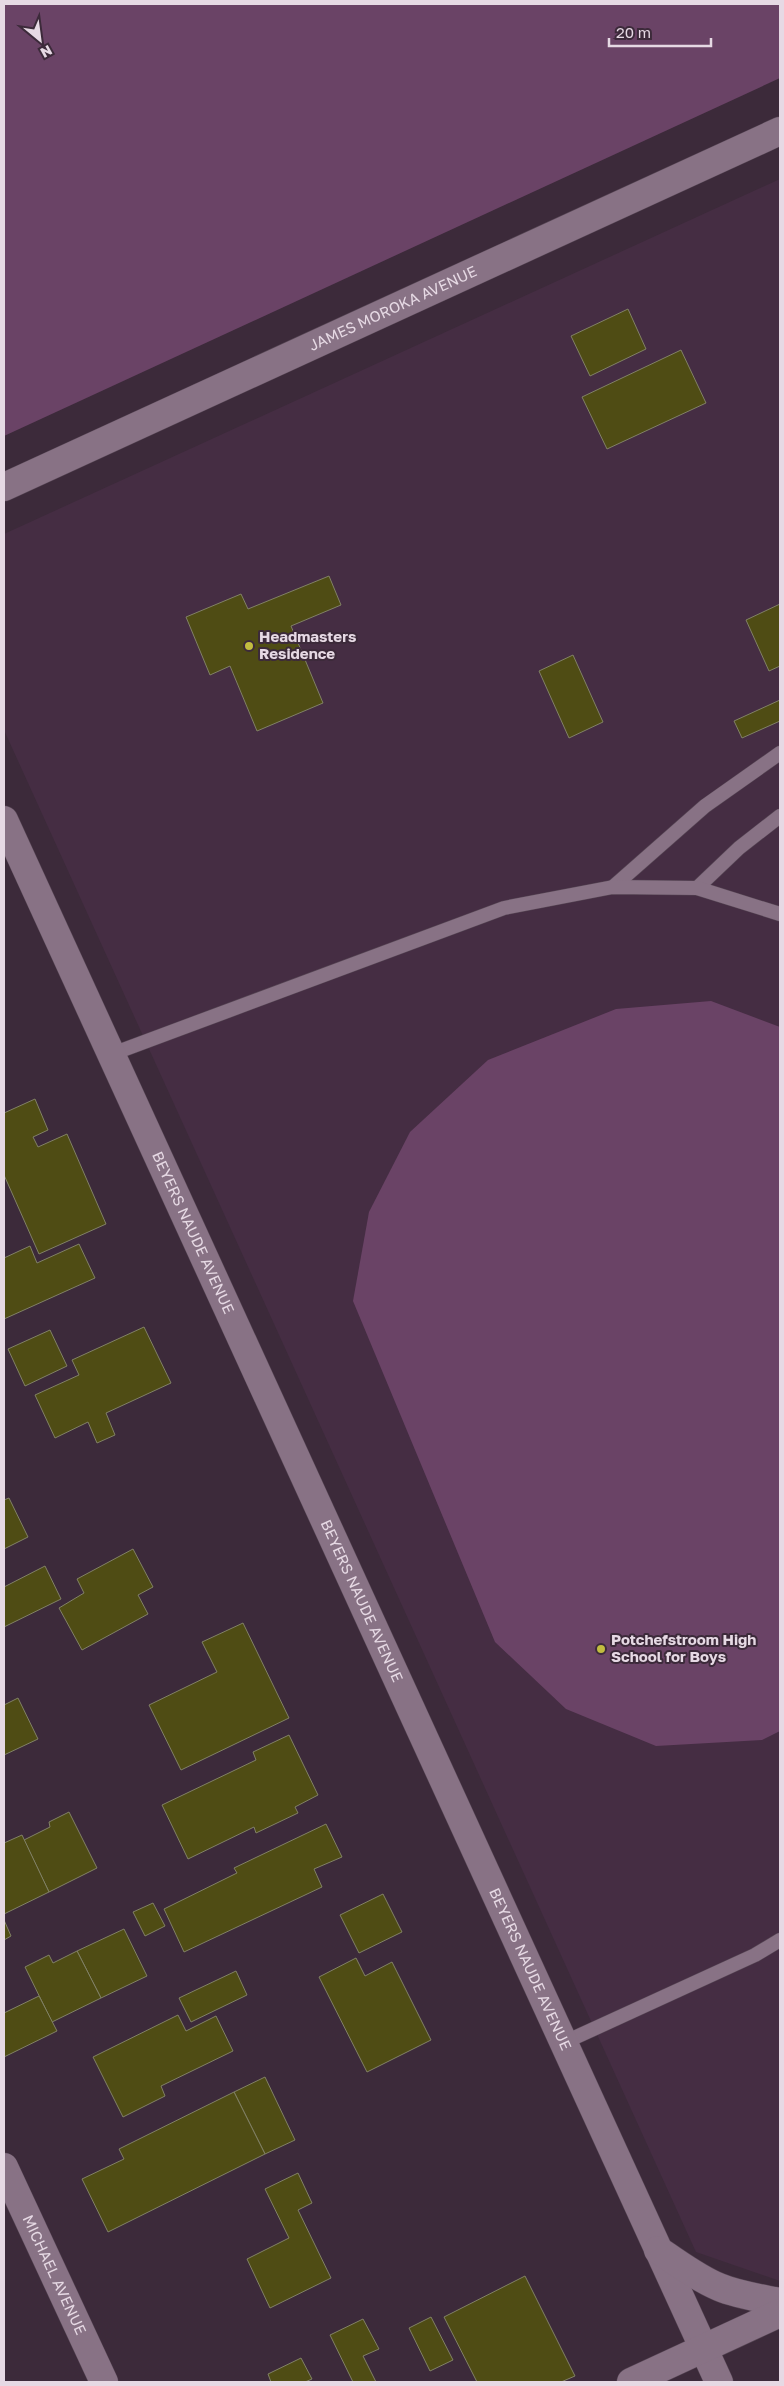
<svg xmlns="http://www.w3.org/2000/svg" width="784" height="2386" font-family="'Golos Text',sans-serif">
<rect width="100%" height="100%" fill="#3c2a3a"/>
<path fill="#452d43" d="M 780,179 L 780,2281 L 696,2252 L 4,730 L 4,534 Z"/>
<g fill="#6a4366">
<path d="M 4,4 L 780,4 L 780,78 L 4,436 Z"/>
<path d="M 711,1001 L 780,1027 L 780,1731 L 762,1740 L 656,1746 L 566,1709 L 495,1642 L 353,1301 L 369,1212 L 410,1132 L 488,1060 L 616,1009 Z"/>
</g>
<g fill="#4f4c14" stroke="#818166">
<path d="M 628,309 L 646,349 L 590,376 L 571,336 Z"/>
<path d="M 681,350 L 706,403 L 607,449 L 582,397 Z"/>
<path d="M 329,576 L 341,605 L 291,626 L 323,703 L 257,731 L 230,666 L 210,675 L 186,617 L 241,594 L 248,609 Z"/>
<path d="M 780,604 L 780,666 L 769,671 L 746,620 Z"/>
<path d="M 573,655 L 603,722 L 569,738 L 539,671 Z"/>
<path d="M 780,700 L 780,721 L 742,738 L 734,721 Z"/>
<path d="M 35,1099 L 48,1130 L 33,1137 L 38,1147 L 67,1134 L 106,1224 L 39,1254 L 4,1175 L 4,1113 Z"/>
<path d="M 79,1244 L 95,1278 L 4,1319 L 4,1258 L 30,1246 L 37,1263 Z"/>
<path d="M 144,1327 L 171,1383 L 106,1413 L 115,1435 L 97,1443 L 88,1422 L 55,1438 L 35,1395 L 79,1375 L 72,1360 Z"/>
<path d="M 50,1330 L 67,1366 L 25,1386 L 8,1349 Z"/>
<path d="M 9,1498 L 28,1537 L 4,1549 L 4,1500 Z"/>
<path d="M 133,1549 L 153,1587 L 138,1595 L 148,1614 L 82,1650 L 59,1608 L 84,1593 L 77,1579 Z"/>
<path d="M 45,1566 L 61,1599 L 4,1627 L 4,1587 Z"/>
<path d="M 243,1623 L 289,1718 L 181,1770 L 149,1705 L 217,1672 L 202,1642 Z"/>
<path d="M 18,1698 L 38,1739 L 4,1755 L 4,1705 Z"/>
<path d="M 289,1735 L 318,1795 L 295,1807 L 298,1813 L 256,1833 L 254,1827 L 188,1859 L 162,1805 L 256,1760 L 253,1752 Z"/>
<path d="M 69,1812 L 97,1868 L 49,1892 L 24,1840 L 50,1827 L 49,1822 Z"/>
<path d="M 326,1824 L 342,1857 L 314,1869 L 322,1887 L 184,1952 L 164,1909 L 237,1873 L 234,1868 Z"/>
<path d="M 22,1835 L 49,1892 L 4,1914 L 4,1843 Z"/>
<path d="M 383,1894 L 402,1932 L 359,1953 L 340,1915 Z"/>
<path d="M 153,1903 L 165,1926 L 145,1936 L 133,1912 Z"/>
<path d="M 4,1920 L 11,1936 L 4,1940 Z"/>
<path d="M 124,1929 L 147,1976 L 101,1998 L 77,1951 Z"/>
<path d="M 77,1951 L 101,1998 L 52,2022 L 25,1967 L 49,1955 L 53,1963 Z"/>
<path d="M 356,1958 L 365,1976 L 392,1962 L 431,2040 L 367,2072 L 319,1977 Z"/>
<path d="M 236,1971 L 247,1995 L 191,2022 L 179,1998 Z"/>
<path d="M 39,1996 L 57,2031 L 4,2057 L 4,2013 Z"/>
<path d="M 178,2015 L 186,2031 L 216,2016 L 233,2051 L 161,2086 L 165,2096 L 123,2117 L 93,2057 Z"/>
<path d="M 265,2077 L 295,2140 L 265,2154 L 234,2092 Z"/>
<path d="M 234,2092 L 265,2154 L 108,2232 L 82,2179 L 124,2159 L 119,2149 Z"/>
<path d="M 298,2173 L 312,2203 L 298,2210 L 331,2278 L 270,2308 L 247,2259 L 289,2238 L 265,2189 Z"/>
<path d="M 525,2276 L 575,2376 L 561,2382 L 477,2382 L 444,2317 Z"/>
<path d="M 431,2317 L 453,2360 L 430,2371 L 409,2328 Z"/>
<path d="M 363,2319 L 379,2349 L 363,2356 L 376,2382 L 353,2382 L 330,2335 Z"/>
<path d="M 301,2358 L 312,2379 L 305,2382 L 271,2382 L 268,2374 Z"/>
</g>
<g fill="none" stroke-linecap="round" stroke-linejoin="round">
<defs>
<g id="service">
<path d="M 613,887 L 705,806 L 780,753"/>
<path d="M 697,888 L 739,848 L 780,816"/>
<path d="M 112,1054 L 504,908 L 613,887 L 697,888 L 780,914"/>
<path d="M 563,2043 L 755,1955 L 780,1940"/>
</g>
<g id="minor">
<path id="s1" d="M 4,820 L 719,2382"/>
<path id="s2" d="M 4,2167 L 104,2382"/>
</g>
<g id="tertiary">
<path id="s3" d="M 4,487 L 780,131"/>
<path d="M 658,2250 C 678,2263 697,2278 719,2287 C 738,2295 760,2298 780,2302"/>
<path d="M 631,2382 L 780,2313"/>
</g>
</defs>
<use href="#service" stroke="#564654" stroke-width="15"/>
<use href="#minor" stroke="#564654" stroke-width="29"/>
<use href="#tertiary" stroke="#564654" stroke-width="29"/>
<use href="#service" stroke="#887285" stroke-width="14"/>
<use href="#minor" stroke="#887285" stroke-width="28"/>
<use href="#tertiary" stroke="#887285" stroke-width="28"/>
</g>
<g fill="#c2bd3f" stroke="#3c2a3a" stroke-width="2">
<circle cx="249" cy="646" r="5"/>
<circle cx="601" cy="1649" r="5"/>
</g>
<g text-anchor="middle" stroke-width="4" stroke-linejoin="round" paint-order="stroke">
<g font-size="15" fill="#e6d9e4" stroke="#3c2a3a">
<text dy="5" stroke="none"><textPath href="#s3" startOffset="428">JAMES MOROKA AVENUE</textPath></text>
<text dy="5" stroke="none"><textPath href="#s1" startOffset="454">BEYERS NAUDE AVENUE</textPath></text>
<text dy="5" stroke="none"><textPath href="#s1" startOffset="859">BEYERS NAUDE AVENUE</textPath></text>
<text dy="5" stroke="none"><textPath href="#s1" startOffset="1264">BEYERS NAUDE AVENUE</textPath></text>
<text dy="5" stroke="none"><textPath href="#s2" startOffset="119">MICHAEL AVENUE</textPath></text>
</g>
<g font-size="15" font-weight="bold" fill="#e6d9e4" stroke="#3c2a3a" text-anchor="start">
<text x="259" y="642">Headmasters<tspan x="259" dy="17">Residence</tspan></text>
<text x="611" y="1645">Potchefstroom High<tspan x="611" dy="17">School for Boys</tspan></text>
</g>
</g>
<rect width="784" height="2386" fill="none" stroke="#e6d9e4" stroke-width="10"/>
<g transform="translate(40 40) rotate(151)" stroke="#3c2a3a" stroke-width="4" paint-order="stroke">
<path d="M0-4L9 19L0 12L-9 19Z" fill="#e6d9e4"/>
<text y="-8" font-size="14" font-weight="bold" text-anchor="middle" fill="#e6d9e4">N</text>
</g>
<path d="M609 38v8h102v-8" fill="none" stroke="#e6d9e4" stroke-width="2.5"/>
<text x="616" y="38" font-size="15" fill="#e6d9e4" stroke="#3c2a3a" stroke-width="4" paint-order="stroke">20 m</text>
</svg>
